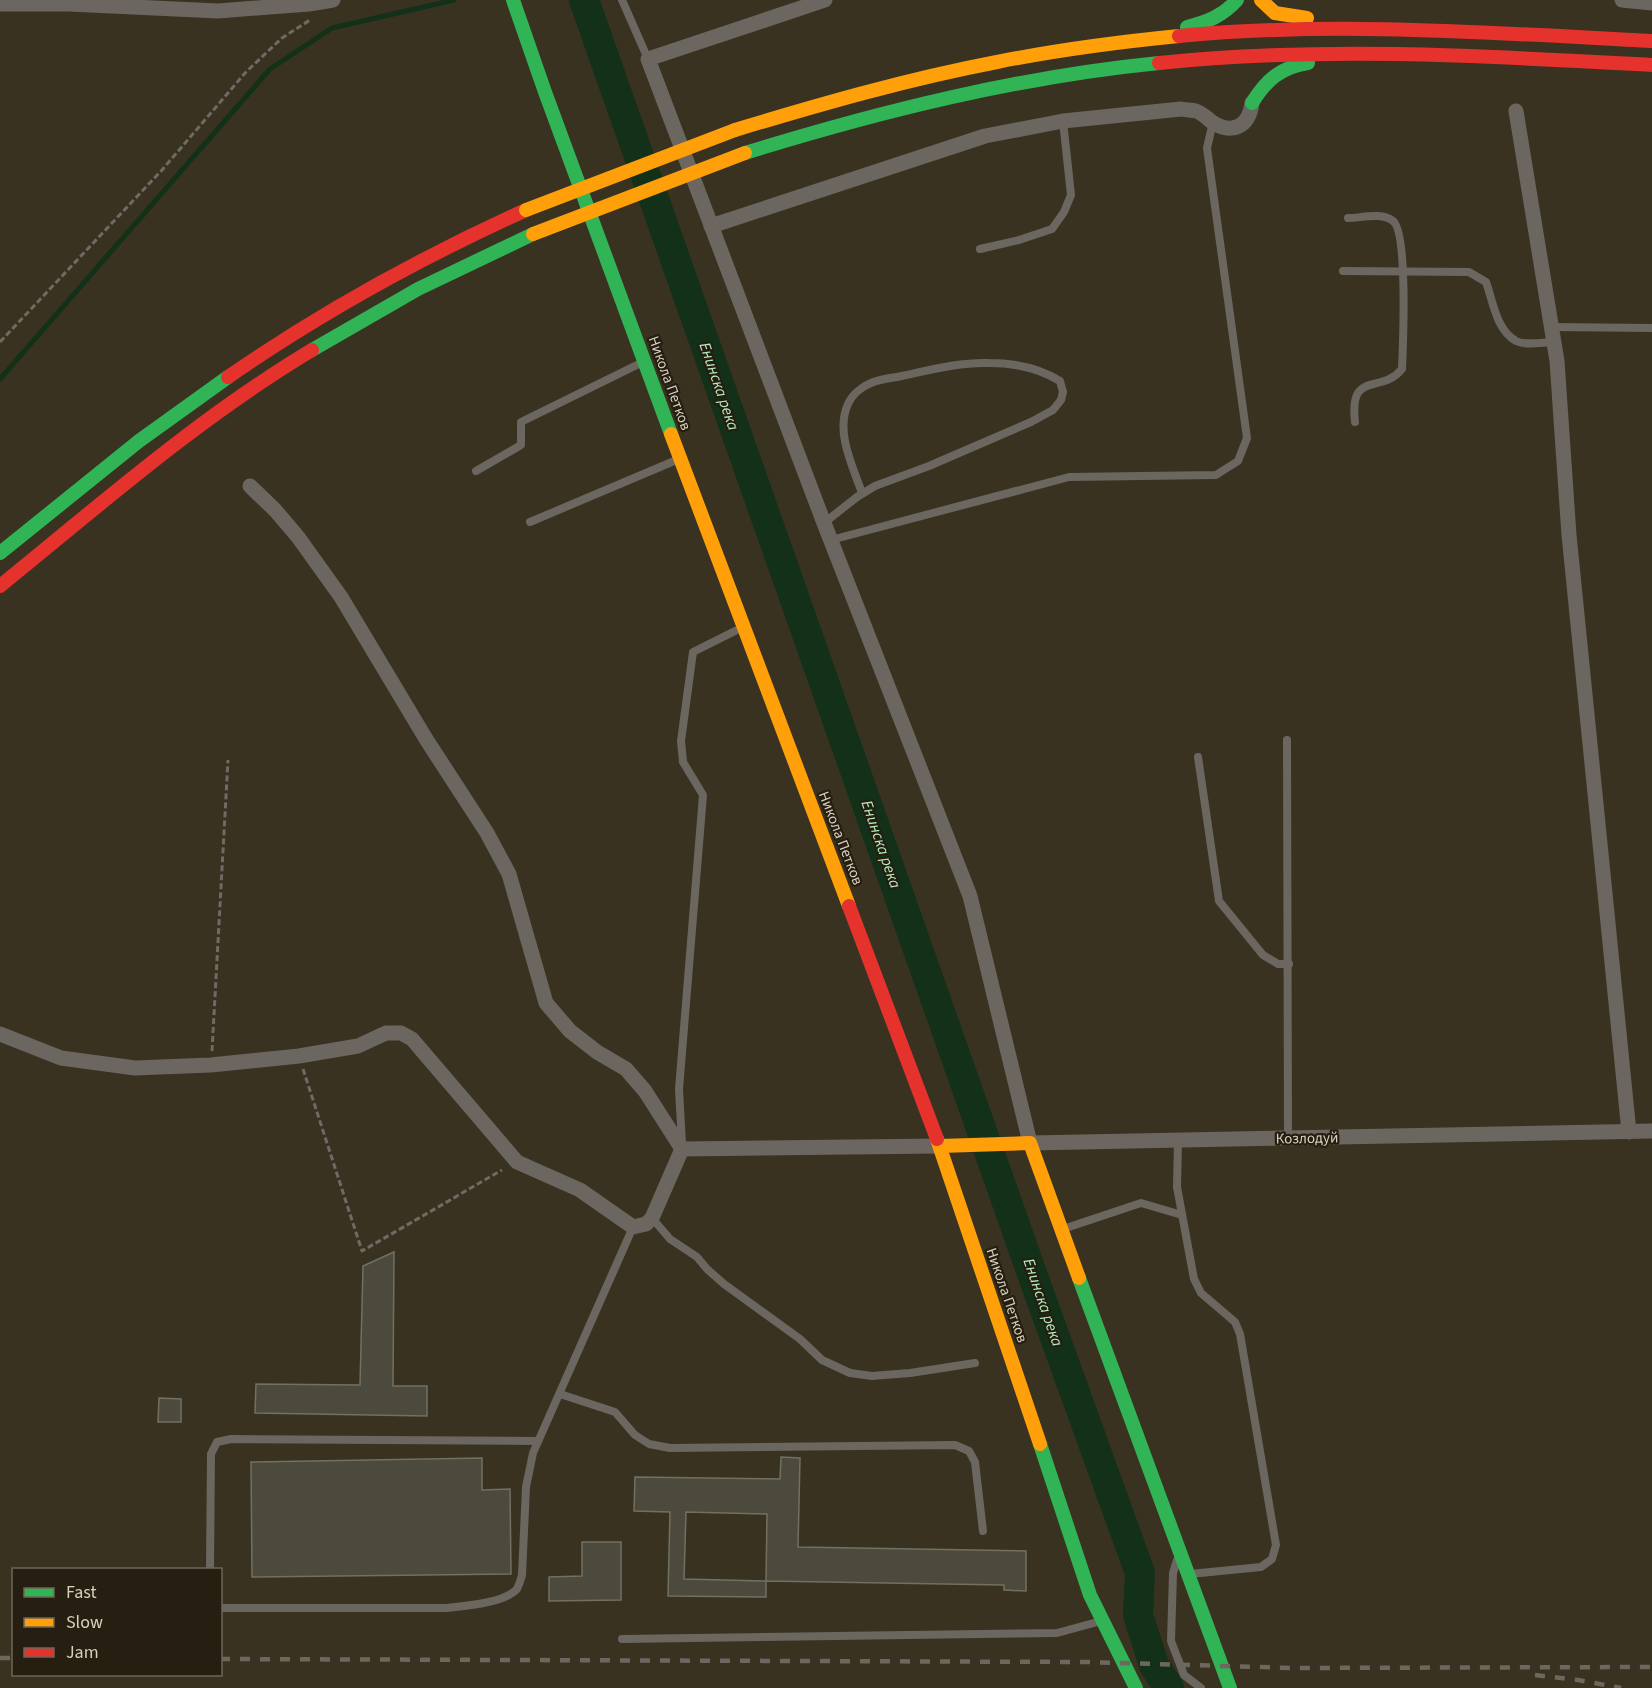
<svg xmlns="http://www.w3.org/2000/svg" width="1652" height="1688" font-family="'Source Sans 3',sans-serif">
<rect width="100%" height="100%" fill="#393221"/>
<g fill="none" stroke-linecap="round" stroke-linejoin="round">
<path stroke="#133018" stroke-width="5" d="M 0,379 L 270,69 L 332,28 L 454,0"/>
<path stroke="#133018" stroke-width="30" d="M 584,0 L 1035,1282 L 1140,1573 L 1138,1615 L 1154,1665 L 1169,1688"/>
</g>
<g fill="#4c4a3c" stroke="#727061" stroke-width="1.5" fill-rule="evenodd">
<path d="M 394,1252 L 393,1386 L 427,1386 L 427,1416 L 255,1413 L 256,1384 L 360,1385 L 363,1266 Z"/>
<path d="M 159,1398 L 181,1399 L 181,1422 L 158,1422 Z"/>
<path d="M 781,1457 L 800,1458 L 798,1547 L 1026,1551 L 1026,1591 L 1004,1590 L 1004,1585 L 766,1581 L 766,1597 L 668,1596 L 670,1512 L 634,1511 L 635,1477 L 780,1479 ZM 686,1512 L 767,1514 L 766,1581 L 684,1579 Z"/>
<path d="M 482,1458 L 482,1490 L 510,1489 L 511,1574 L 252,1577 L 251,1462 Z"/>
<path d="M 582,1542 L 621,1542 L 621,1600 L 549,1601 L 549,1577 L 582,1576 Z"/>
</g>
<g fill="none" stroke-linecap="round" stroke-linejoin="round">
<g stroke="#6f6a63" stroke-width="3" stroke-dasharray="6 3" stroke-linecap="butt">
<path d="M 0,342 L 162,170 L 246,72 L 282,38 L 310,20"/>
<path d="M 212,1051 L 228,760"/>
<path d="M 303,1069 L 362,1251 L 502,1170"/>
</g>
<g stroke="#6b6660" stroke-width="8">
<path d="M 622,0 L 648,59"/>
<path d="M 1348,218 C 1361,218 1382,212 1393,221 C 1408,232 1403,346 1402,369 C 1381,395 1349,369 1355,422"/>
<path d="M 980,249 L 1019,240 L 1052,229 L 1064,212 L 1071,195 L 1063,121"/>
<path d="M 1343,271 L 1469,272 L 1486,282 C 1493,301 1496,330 1516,341 C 1526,346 1543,342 1554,342"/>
<path d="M 1551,327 L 1652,328"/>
<path d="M 476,471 L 521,445 L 521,422 L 643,362"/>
<path d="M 530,522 L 679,459"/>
<path d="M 824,523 L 857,497 L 875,486 L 929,466 L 1031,422 L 1053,410 L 1061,400 L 1063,392 L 1060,381 C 1039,368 1013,363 989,363 C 960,362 930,370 902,376 C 892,378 880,379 871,383 C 861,387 852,395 848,404 C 835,432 853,467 862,493"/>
<path d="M 831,540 L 1069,477 L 1216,475 L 1238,461 L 1247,438 L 1207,148 L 1213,122"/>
<path d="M 1287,740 L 1288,1138"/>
<path d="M 1198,757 L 1219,901 L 1263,955 L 1278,964 L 1289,964"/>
<path d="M 1178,1140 L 1177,1187 L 1194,1279 L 1201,1293 L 1235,1322 L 1240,1334 L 1276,1545 L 1272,1559 L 1261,1567 L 1190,1574"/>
<path d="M 682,1144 L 679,1089 L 703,795 L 683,762 L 681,741 L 693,652 L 743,627"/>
<path d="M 652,1218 L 670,1239 L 697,1257 L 707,1269 L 724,1284 L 800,1339 L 822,1360 L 850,1373 L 872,1376 L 910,1373 L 975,1363"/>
<path d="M 1063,1229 L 1141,1203 L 1182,1215"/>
<path d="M 560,1394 L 615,1412 L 635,1435 L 649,1444 L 670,1448 L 955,1445 L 969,1451 L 975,1462 L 983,1531"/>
<path d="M 1177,1560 L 1173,1573 L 1171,1641 L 1184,1675 L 1201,1688"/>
<path d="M 210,1570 L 211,1454 L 217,1442 L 231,1439 L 538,1441"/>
<path d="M 220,1608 L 447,1608 C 466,1606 504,1603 517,1589 C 519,1585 521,1579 522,1575 L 526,1487 L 533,1453 L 633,1227"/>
<path d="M 622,1639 L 1057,1633 L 1101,1621"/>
</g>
<g stroke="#6b6660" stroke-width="15">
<path d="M 825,0 L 648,59 L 824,523 L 970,896 L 1030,1143 L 1652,1131"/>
<path d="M 1622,0 L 1652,3"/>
<path d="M 0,4 L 69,4 L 218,11 L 309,4 L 333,0"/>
<path d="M 1516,111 L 1557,361 L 1569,535 L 1629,1132"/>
<path d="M 711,226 L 985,136 L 1063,121 L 1181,109 C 1186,110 1191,110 1196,111 C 1202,113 1207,118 1212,122 C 1232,135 1249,127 1252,103"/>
<path d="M 250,486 L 275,510 L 298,537 L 341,597 L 426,739 L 487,833 L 509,874 L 546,1003 L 570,1031 L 597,1052 L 626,1069 L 645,1091 L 682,1149 L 940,1146"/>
<path d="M 0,1034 L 61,1058 L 135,1068 L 211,1065 L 299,1056 L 358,1046 L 386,1033 L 401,1033 L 412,1039 L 517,1162 L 580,1190 L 633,1227 L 646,1224 L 652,1218 L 682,1149"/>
</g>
<g stroke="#30b455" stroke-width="14">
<path d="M 513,0 L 545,92 L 671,434"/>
<path d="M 1187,27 C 1207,22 1223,16 1237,0"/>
<path d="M 1252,103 C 1266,80 1281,67 1308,63"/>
<path d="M 745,153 C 881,111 1018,77 1159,63"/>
<path d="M 312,350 L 418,289 L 533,234"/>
<path d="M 0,553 L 139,441 L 228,377"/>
<path d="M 1079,1278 L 1230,1688"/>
<path d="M 1040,1444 L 1090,1595 L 1136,1688"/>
</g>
<g stroke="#ff9f0a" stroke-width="14">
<path d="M 1261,0 L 1275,13 L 1307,18"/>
<path d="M 735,130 C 821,104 908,79 997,62 C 1057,50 1118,42 1179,36"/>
<path d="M 671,434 L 849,906"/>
<path d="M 937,1139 L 1040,1444"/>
<path d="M 940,1146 L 1030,1143 L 1079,1278"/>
</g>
<g stroke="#e5322d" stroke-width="14">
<path d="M 1179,36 C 1336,21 1494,33 1652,41"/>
<path d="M 1159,63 C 1323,46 1488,56 1652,65"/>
<path d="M 228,377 C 322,312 422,257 526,210"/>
<path d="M 0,586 C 101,504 200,417 312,350"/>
<path d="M 849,906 L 937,1139"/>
</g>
<g stroke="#6c685f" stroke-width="4.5" stroke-dasharray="10 10" stroke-linecap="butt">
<path d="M 0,1658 L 14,1658"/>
<path d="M 220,1659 L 1087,1662 L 1292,1668 L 1652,1667"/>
<path d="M 1535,1675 L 1578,1680 L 1621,1688"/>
</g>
<g stroke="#ff9f0a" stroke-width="14">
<path d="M 526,210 L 735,130"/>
<path d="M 533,234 L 745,153"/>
</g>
</g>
<g text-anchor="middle" stroke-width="4.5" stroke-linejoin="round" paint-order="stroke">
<g font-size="15" fill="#d8d0bf" stroke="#251e11">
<text transform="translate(670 383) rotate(70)" y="5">Никола Петков</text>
<text transform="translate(841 838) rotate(69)" y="5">Никола Петков</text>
<text transform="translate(1307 1138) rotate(-1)" y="5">Козлодуй</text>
<text transform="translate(1007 1295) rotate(71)" y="5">Никола Петков</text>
</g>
<g font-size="16" font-style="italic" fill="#b4efbe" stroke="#251e11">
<text transform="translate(720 386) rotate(71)" y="6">Енинска река</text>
<text transform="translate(882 844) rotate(71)" y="6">Енинска река</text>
<text transform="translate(1044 1302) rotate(71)" y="6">Енинска река</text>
</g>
</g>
<rect x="12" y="1568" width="210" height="108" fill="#251e11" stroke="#6d6557" stroke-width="1.5"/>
<rect x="24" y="1588" width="30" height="9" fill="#30b455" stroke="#6d6557" stroke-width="1.5"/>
<text x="66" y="1598" font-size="18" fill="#d8d0bf">Fast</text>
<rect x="24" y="1618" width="30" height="9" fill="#ff9f0a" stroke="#6d6557" stroke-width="1.5"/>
<text x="66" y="1628" font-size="18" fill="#d8d0bf">Slow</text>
<rect x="24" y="1648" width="30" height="9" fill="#e5322d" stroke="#6d6557" stroke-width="1.5"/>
<text x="66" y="1658" font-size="18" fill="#d8d0bf">Jam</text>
</svg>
